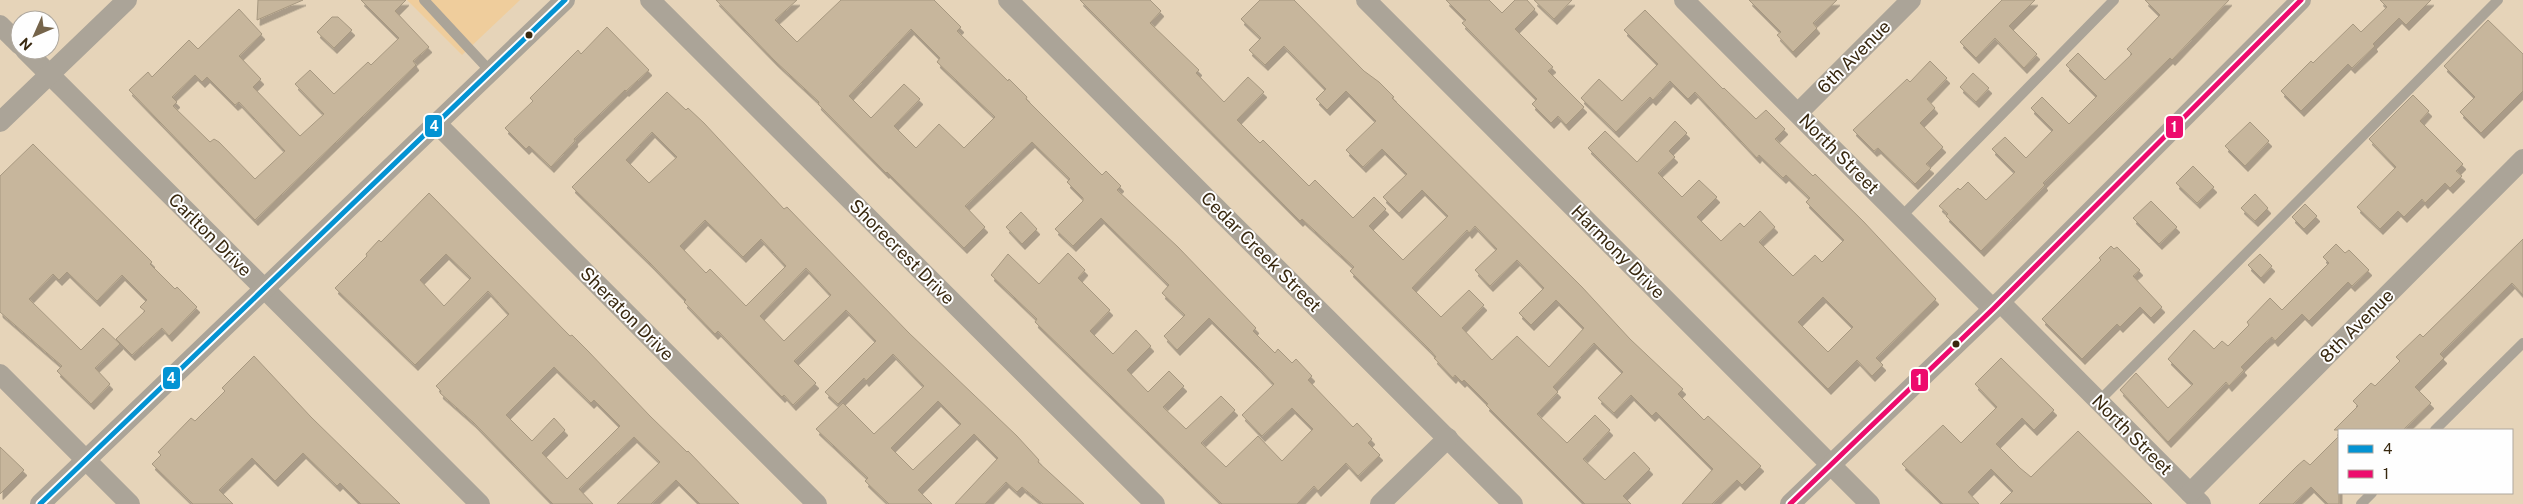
<svg xmlns="http://www.w3.org/2000/svg" width="2523" height="504" font-family="'Public Sans',sans-serif">
<defs>
<filter id="shadow"><feDropShadow dx="3" dy="5.5" stdDeviation="0" flood-color="#0004"/></filter>
</defs>
<rect width="100%" height="100%" fill="#e6d4b9"/>
<path fill="#efcd9c" d="M 407,0 L 520,0 L 462,55 Z"/>
<g fill="#c7b69c" stroke="#a79880" fill-rule="evenodd" filter="url(#shadow)">
<path d="M 258,0 L 303,0 L 257,20 Z"/>
<path d="M 361,0 L 406,0 L 395,11 L 429,47 L 413,61 L 416,65 L 255,220 L 129,90 L 148,72 L 152,77 L 189,40 L 198,49 L 239,9 L 262,34 L 239,56 L 261,79 L 253,87 L 300,136 L 324,114 L 295,84 L 310,70 L 334,94 L 368,62 L 371,65 L 399,38 ZM 195,75 L 202,82 L 207,77 L 235,105 L 239,102 L 285,151 L 255,179 L 219,142 L 214,139 L 210,142 L 173,106 L 177,102 L 172,97 Z"/>
<path d="M 716,0 L 797,0 L 775,20 L 797,42 L 841,0 L 934,0 L 961,27 L 957,31 L 1008,81 L 1009,79 L 1027,97 L 1026,99 L 1102,175 L 1106,171 L 1121,186 L 1117,190 L 1178,247 L 1256,328 L 1253,331 L 1275,353 L 1278,349 L 1292,363 L 1296,359 L 1312,376 L 1308,380 L 1353,427 L 1357,423 L 1372,439 L 1368,443 L 1380,455 L 1358,476 L 1346,463 L 1318,491 L 1314,486 L 1297,504 L 1222,504 L 1035,322 L 1037,319 L 991,275 L 1008,254 L 1039,284 L 1068,253 L 1085,270 L 1078,278 L 1110,310 L 1090,331 L 1113,354 L 1136,330 L 1151,346 L 1127,370 L 1148,392 L 1169,371 L 1184,386 L 1163,407 L 1186,429 L 1221,396 L 1235,410 L 1201,443 L 1226,467 L 1258,436 L 1282,461 L 1313,429 L 1292,408 L 1262,436 L 1242,415 L 1274,384 L 1259,368 L 1209,318 L 1177,350 L 1164,336 L 1185,315 L 1162,293 L 1169,285 L 1101,218 L 1073,246 L 1055,229 L 1083,201 L 1083,198 L 1067,182 L 1070,179 L 1032,142 L 965,206 L 985,227 L 964,248 L 887,172 L 886,173 L 818,104 L 819,102 L 775,61 ZM 911,29 L 940,58 L 937,62 L 995,117 L 964,148 L 939,124 L 916,148 L 894,126 L 920,99 L 904,84 L 871,118 L 849,96 Z"/>
<path d="M 1080,0 L 1150,0 L 1161,11 L 1150,23 L 1199,70 L 1196,73 L 1224,102 L 1248,77 L 1264,92 L 1237,120 L 1260,143 L 1263,140 L 1309,186 L 1315,180 L 1353,218 L 1374,197 L 1386,209 L 1369,226 L 1403,260 L 1448,216 L 1422,190 L 1399,213 L 1383,197 L 1407,174 L 1382,149 L 1363,167 L 1346,150 L 1376,121 L 1346,91 L 1327,110 L 1316,99 L 1326,89 L 1284,46 L 1265,65 L 1249,50 L 1261,38 L 1241,19 L 1260,0 L 1294,0 L 1364,71 L 1379,82 L 1394,97 L 1392,98 L 1582,287 L 1630,339 L 1683,389 L 1678,394 L 1704,420 L 1708,416 L 1761,466 L 1742,485 L 1737,480 L 1712,504 L 1682,504 L 1713,469 L 1656,412 L 1652,416 L 1631,395 L 1614,413 L 1598,398 L 1623,372 L 1594,343 L 1553,387 L 1558,392 L 1537,414 L 1567,443 L 1595,415 L 1610,430 L 1583,459 L 1605,480 L 1634,452 L 1650,469 L 1623,496 L 1631,504 L 1585,504 L 1486,405 L 1488,404 L 1464,380 L 1462,382 L 1455,375 L 1453,378 L 1434,358 L 1436,357 L 1430,350 L 1350,271 L 1354,267 L 1302,219 L 1300,221 ZM 1475,226 L 1497,249 L 1475,270 L 1490,286 L 1517,260 L 1544,288 L 1519,313 L 1531,325 L 1556,300 L 1584,328 L 1549,367 L 1517,336 L 1492,360 L 1462,328 L 1484,305 L 1469,290 L 1441,317 L 1412,288 L 1467,230 L 1469,233 Z"/>
<path d="M 1446,0 L 1489,0 L 1502,13 L 1515,0 L 1527,0 L 1535,9 L 1515,29 L 1553,67 L 1548,71 L 1584,107 L 1566,125 L 1558,116 L 1551,123 L 1532,104 L 1537,99 L 1462,23 L 1466,20 Z"/>
<path d="M 1534,0 L 1572,0 L 1554,19 Z"/>
<path d="M 1749,0 L 1837,0 L 1813,23 L 1817,28 L 1793,52 L 1777,35 L 1781,32 Z"/>
<path d="M 2002,0 L 2035,0 L 2009,26 L 2037,54 L 2024,68 L 1995,38 L 1976,58 L 1960,42 Z"/>
<path d="M 2145,0 L 2229,0 L 2172,60 L 2170,58 L 2043,183 L 2045,185 L 1981,251 L 1946,216 L 1948,214 L 1939,206 L 1958,188 L 1960,190 L 1968,182 L 1986,200 L 2015,172 L 1992,149 L 2005,137 L 2026,158 L 2053,130 L 2031,108 L 2042,97 L 2069,124 L 2097,96 L 2066,65 L 2078,53 L 2105,80 L 2132,54 L 2127,49 L 2160,15 Z"/>
<path d="M 2380,0 L 2431,0 L 2406,25 L 2399,18 L 2373,44 L 2375,46 L 2352,68 L 2348,64 L 2301,111 L 2281,91 L 2311,61 L 2313,63 L 2353,24 L 2361,32 L 2387,7 Z"/>
<path d="M 1645,10 L 1723,89 L 1724,88 L 1756,119 L 1766,110 L 1785,129 L 1775,139 L 1813,176 L 1815,174 L 1863,221 L 1936,299 L 1876,358 L 1883,365 L 1872,376 L 1857,360 L 1828,389 L 1588,148 L 1605,131 L 1637,162 L 1675,121 L 1687,133 L 1669,151 L 1675,157 L 1658,173 L 1682,197 L 1699,180 L 1717,197 L 1697,217 L 1721,241 L 1740,223 L 1744,227 L 1760,211 L 1775,227 L 1759,242 L 1793,276 L 1815,255 L 1822,262 L 1844,240 L 1806,202 L 1810,198 L 1786,175 L 1783,178 L 1759,155 L 1757,158 L 1695,92 L 1688,99 L 1670,81 L 1653,100 L 1650,97 L 1616,132 L 1581,98 L 1599,79 L 1622,101 L 1658,64 L 1624,30 ZM 1823,297 L 1853,327 L 1828,352 L 1798,322 Z"/>
<path d="M 332,17 L 338,17 L 352,30 L 334,48 L 317,32 Z"/>
<path d="M 2488,20 L 2523,54 L 2523,91 L 2481,133 L 2460,112 L 2475,97 L 2444,66 Z"/>
<path d="M 607,27 L 649,70 L 626,91 L 625,90 L 574,139 L 575,141 L 551,167 L 529,146 L 526,149 L 505,128 L 533,101 L 530,98 L 578,50 L 581,54 Z"/>
<path d="M 1930,61 L 1947,78 L 1927,99 L 1935,108 L 1920,123 L 1943,147 L 1926,164 L 1931,168 L 1915,184 L 1878,148 L 1874,151 L 1853,130 L 1907,79 L 1910,82 Z"/>
<path d="M 1973,73 L 1989,88 L 1976,102 L 1960,87 Z"/>
<path d="M 667,92 L 686,110 L 688,108 L 704,123 L 784,209 L 787,207 L 909,333 L 1017,436 L 1039,460 L 1038,462 L 1084,504 L 1043,504 L 1022,487 L 1017,492 L 1006,482 L 985,504 L 955,504 L 998,458 L 974,434 L 918,490 L 932,504 L 889,504 L 865,481 L 868,478 L 816,429 L 843,403 L 874,434 L 891,418 L 924,386 L 893,354 L 866,381 L 864,378 L 838,404 L 825,392 L 876,341 L 846,310 L 794,361 L 816,383 L 793,405 L 784,395 L 782,397 L 718,331 L 715,334 L 684,302 L 686,300 L 650,263 L 572,187 ZM 652,132 L 677,157 L 649,183 L 626,160 ZM 705,220 L 743,257 L 761,239 L 786,266 L 746,306 L 710,269 L 706,273 L 680,246 ZM 806,268 L 831,295 L 784,341 L 760,316 ZM 938,401 L 961,424 L 913,470 L 891,448 Z"/>
<path d="M 2413,95 L 2429,111 L 2420,121 L 2463,164 L 2456,171 L 2462,176 L 2450,188 L 2445,183 L 2425,203 L 2422,199 L 2404,217 L 2398,211 L 2380,229 L 2357,207 L 2396,167 L 2369,139 Z"/>
<path d="M 2250,122 L 2269,141 L 2245,166 L 2225,146 Z"/>
<path d="M 33,144 L 145,255 L 152,262 L 150,264 L 175,289 L 177,287 L 197,307 L 169,336 L 162,328 L 132,355 L 116,339 L 145,311 L 140,307 L 147,300 L 122,275 L 97,301 L 67,272 L 59,280 L 53,274 L 29,299 L 81,350 L 103,328 L 120,344 L 95,368 L 110,384 L 91,404 L 57,371 L 62,366 L 0,312 L 0,176 Z"/>
<path d="M 2193,166 L 2214,187 L 2197,203 L 2176,183 Z"/>
<path d="M 429,193 L 570,336 L 572,335 L 588,351 L 650,416 L 687,452 L 688,451 L 739,504 L 700,504 L 676,480 L 651,504 L 617,504 L 660,462 L 634,437 L 579,489 L 593,504 L 553,504 L 473,422 L 440,393 L 441,391 L 436,386 L 509,314 L 488,291 L 415,365 L 335,288 L 367,256 L 366,254 L 379,240 L 381,242 ZM 446,254 L 471,278 L 444,306 L 420,280 ZM 554,367 L 591,403 L 594,400 L 620,426 L 567,479 L 542,453 L 565,430 L 554,418 L 532,441 L 506,415 Z"/>
<path d="M 2255,194 L 2268,208 L 2255,221 L 2241,208 Z"/>
<path d="M 2151,201 L 2177,227 L 2159,244 L 2133,218 Z"/>
<path d="M 2305,204 L 2317,216 L 2304,229 L 2292,217 Z"/>
<path d="M 1021,212 L 1037,229 L 1022,244 L 1006,227 Z"/>
<path d="M 2523,239 L 2523,295 L 2512,283 L 2440,354 L 2444,358 L 2415,387 L 2431,403 L 2403,430 L 2334,430 L 2358,406 L 2353,401 L 2371,383 L 2375,386 L 2400,361 L 2396,357 L 2420,334 L 2423,337 Z"/>
<path d="M 2336,244 L 2345,253 L 2349,250 L 2369,270 L 2352,286 L 2348,282 L 2309,321 L 2302,314 L 2275,341 L 2272,337 L 2266,342 L 2241,367 L 2244,370 L 2229,386 L 2226,382 L 2168,442 L 2120,390 L 2136,373 L 2168,408 L 2193,384 L 2168,359 L 2194,330 L 2214,349 L 2222,341 L 2228,346 L 2249,325 L 2247,322 L 2270,298 L 2282,310 L 2329,263 L 2323,257 Z"/>
<path d="M 2111,246 L 2114,249 L 2117,247 L 2140,270 L 2133,276 L 2162,307 L 2151,318 L 2140,307 L 2120,327 L 2117,324 L 2082,359 L 2042,319 L 2101,260 L 2099,258 Z"/>
<path d="M 2260,254 L 2272,266 L 2261,278 L 2248,265 Z"/>
<path d="M 254,356 L 311,417 L 400,504 L 361,504 L 340,483 L 337,486 L 303,453 L 275,481 L 252,458 L 219,490 L 233,504 L 193,504 L 152,464 L 161,455 L 158,452 L 191,418 L 195,421 L 225,391 L 222,388 Z"/>
<path d="M 2001,358 L 2054,410 L 2034,430 L 2022,418 L 1996,444 L 2020,468 L 2031,477 L 2078,431 L 2152,504 L 2000,504 L 2013,491 L 1991,469 L 1968,492 L 1979,504 L 1943,504 L 1929,490 L 1902,464 L 1943,425 L 1961,443 L 1997,407 L 1975,384 Z"/>
<path d="M 2339,436 L 2339,504 L 2328,504 L 2311,487 L 2293,504 L 2259,504 L 2297,466 L 2304,460 L 2310,465 Z"/>
<path d="M 0,447 L 24,470 L 0,494 Z"/>
</g>
<g fill="none" stroke-linecap="round" stroke-linejoin="round">
<g stroke="#aba498" stroke-width="10">
<path d="M 424,0 L 490,71"/>
<path d="M 1902,216 L 2114,0"/>
<path d="M 2098,402 L 2498,0"/>
<path d="M 2435,430 L 2523,343"/>
<path d="M 2361,504 L 2372,493"/>
</g>
<g stroke="#aba498" stroke-width="20">
<path d="M 650,0 L 1155,504"/>
<path d="M 1008,0 L 1513,504"/>
<path d="M 1366,0 L 1870,504"/>
<path d="M 1684,0 L 1993,309"/>
<path d="M 0,25 L 20,45"/>
<path d="M 25,50 L 480,504"/>
<path d="M 1798,113 L 1911,0"/>
<path d="M 0,122 L 127,0"/>
<path d="M 436,123 L 817,504"/>
<path d="M 2000,302 L 2201,504"/>
<path d="M 0,374 L 130,504"/>
<path d="M 2190,493 L 2523,159"/>
<path d="M 40,504 L 565,0"/>
<path d="M 1380,504 L 1448,438"/>
<path d="M 1790,504 L 1993,309 L 2301,0"/>
</g>
<defs>
<path id="bus-1" d="M 40,504 L 565,0"/>
<path id="bus-2" d="M 1790,504 L 1993,309 L 2301,0"/>
</defs>
<use href="#bus-1" stroke="#fefefe" stroke-width="9"/>
<use href="#bus-2" stroke="#fefefe" stroke-width="9"/>
<use href="#bus-1" stroke="#0393d3" stroke-width="5"/>
<use href="#bus-2" stroke="#ed0b6d" stroke-width="5"/>
</g>
<g fill="#38280f" stroke="#fefefe" stroke-width="2">
<circle cx="529" cy="35" r="4.5"/>
<circle cx="1956" cy="344" r="4.5"/>
</g>
<g text-anchor="middle" stroke-width="4" stroke-linejoin="round" paint-order="stroke">
<g font-size="18" fill="#38280f" stroke="#fefefe">
<text transform="translate(1854 57) rotate(-45)" y="6">6th Avenue</text>
<text transform="translate(1839 154) rotate(45)" y="6">North Street</text>
<text transform="translate(210 235) rotate(45)" y="6">Carlton Drive</text>
<text transform="translate(902 252) rotate(45)" y="6">Shorecrest Drive</text>
<text transform="translate(1261 252) rotate(45)" y="6">Cedar Creek Street</text>
<text transform="translate(1618 252) rotate(45)" y="6">Harmony Drive</text>
<text transform="translate(627 314) rotate(45)" y="6">Sheraton Drive</text>
<text transform="translate(2357 326) rotate(-45)" y="6">8th Avenue</text>
<text transform="translate(2132 435) rotate(45)" y="6">North Street</text>
</g>
</g>
<g stroke="#fefefe" stroke-width="2">
<rect x="424" y="114" width="19" height="24" rx="5" fill="#0393d3"/>
<rect x="2165" y="115" width="19" height="24" rx="5" fill="#ed0b6d"/>
<rect x="162" y="366" width="19" height="24" rx="5" fill="#0393d3"/>
<rect x="1910" y="368" width="19" height="24" rx="5" fill="#ed0b6d"/>
</g>
<g font-size="14" text-anchor="middle" font-weight="bold" fill="#fff">
<text x="434" y="131">4</text>
<text x="2174" y="132">1</text>
<text x="171" y="383">4</text>
<text x="1919" y="385">1</text>
</g>
<rect x="2338" y="429" width="175" height="65" fill="#fefefe" stroke="#afa89e"/>
<rect x="2348" y="445" width="25" height="8" fill="#0393d3" stroke="#afa89e"/>
<text x="2383" y="454" font-size="15" fill="#38280f">4</text>
<rect x="2348" y="470" width="25" height="8" fill="#ed0b6d" stroke="#afa89e"/>
<text x="2383" y="479" font-size="15" fill="#38280f">1</text>
<g transform="translate(35 35) rotate(225)"><circle r="24" fill="#fefefe" stroke="#afa89e"/>
<path d="M0-4L9 19L0 12L-9 19Z" fill="#75644a"/>
<text y="-8" font-size="14" font-weight="bold" text-anchor="middle" fill="#38280f">N</text>
</g>
</svg>
